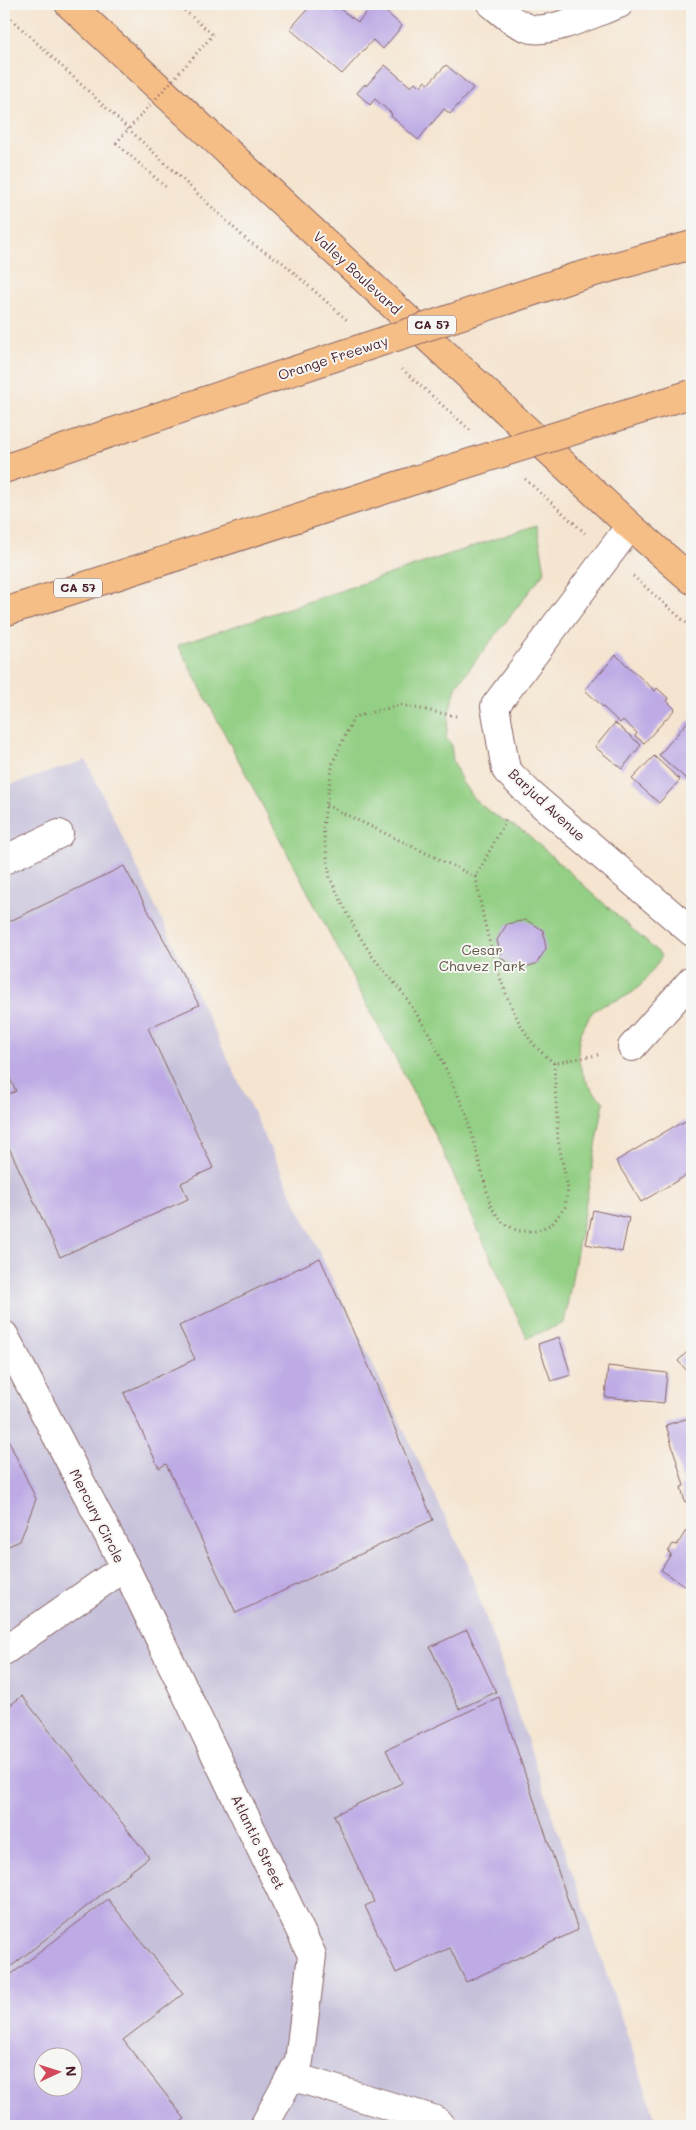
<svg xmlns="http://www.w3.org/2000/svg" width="696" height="2130" font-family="Mali,sans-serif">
<rect width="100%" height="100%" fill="#f6f6f2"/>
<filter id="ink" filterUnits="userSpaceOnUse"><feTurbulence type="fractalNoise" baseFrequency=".02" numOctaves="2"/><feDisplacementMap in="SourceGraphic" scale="10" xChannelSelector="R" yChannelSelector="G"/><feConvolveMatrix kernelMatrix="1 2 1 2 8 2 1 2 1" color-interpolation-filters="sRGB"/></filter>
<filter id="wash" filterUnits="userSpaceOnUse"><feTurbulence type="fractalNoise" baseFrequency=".0096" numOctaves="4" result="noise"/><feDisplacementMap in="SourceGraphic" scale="20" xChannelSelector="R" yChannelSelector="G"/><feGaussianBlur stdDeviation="1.12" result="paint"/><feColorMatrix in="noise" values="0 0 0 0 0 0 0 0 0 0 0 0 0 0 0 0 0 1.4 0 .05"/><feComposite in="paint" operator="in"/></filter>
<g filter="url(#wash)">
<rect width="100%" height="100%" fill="#f5e4cf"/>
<path fill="#c6c0da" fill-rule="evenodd" d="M 86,760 L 468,1565 L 658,2126 L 4,2126 L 4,787 ZM 42,2058 L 72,2058 L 72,2088 L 42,2088 Z"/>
<path fill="#93cf84" stroke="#6e7758" d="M 537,525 L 545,571 L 457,685 L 450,708 L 446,738 L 451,744 L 453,761 L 462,782 L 474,799 L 491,813 L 526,833 L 662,956 C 654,968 645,983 633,992 C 622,1000 606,1002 595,1010 C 591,1013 588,1018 586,1023 C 569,1050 581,1083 604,1102 L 564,1323 L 527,1338 L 434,1132 L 178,645 Z"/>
<g id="blocks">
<g fill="#beabe5" fill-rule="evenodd">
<path d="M 312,4 L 328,4 L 335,10 L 337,7 L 358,22 L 374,4 L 377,4 L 402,26 L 383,49 L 373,40 L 342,74 L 290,29 Z"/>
<path d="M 385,65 L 411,87 L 415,82 L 420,87 L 425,81 L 428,84 L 446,65 L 473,88 L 450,114 L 444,109 L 418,140 L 391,116 L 392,114 L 375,99 L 370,105 L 357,93 L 365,84 L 366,86 Z"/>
<path d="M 616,655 L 655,691 L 657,688 L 669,699 L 667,701 L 675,709 L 644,743 L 635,736 L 637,733 L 623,720 L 620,723 L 585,690 Z"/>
<path d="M 689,720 L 692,723 L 692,784 L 659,755 Z"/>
<path d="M 615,723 L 641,745 L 622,769 L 595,747 Z"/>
<path d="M 654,756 L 680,780 L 659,803 L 632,779 Z"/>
<path d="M 124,866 L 199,1005 L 148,1028 L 213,1168 L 181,1183 L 188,1199 L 60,1257 L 4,1137 L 4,1096 L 16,1091 L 4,1066 L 4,924 Z"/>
<path d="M 526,920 L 543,930 L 546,949 L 536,964 L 517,969 L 501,958 L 497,940 L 507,924 Z"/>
<path d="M 685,1120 L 692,1133 L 692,1172 L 641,1202 L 616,1161 Z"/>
<path d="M 593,1210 L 629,1218 L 622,1252 L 586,1244 Z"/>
<path d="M 320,1258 L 370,1369 L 433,1520 L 236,1613 L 166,1464 L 159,1468 L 124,1393 L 195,1359 L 179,1326 Z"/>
<path d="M 559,1337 L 571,1375 L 551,1381 L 538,1344 Z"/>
<path d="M 692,1347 L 692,1376 L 678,1361 Z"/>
<path d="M 608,1366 L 667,1373 L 664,1403 L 605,1397 Z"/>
<path d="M 692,1417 L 692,1500 L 685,1502 L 681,1487 L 684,1486 L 666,1425 Z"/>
<path d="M 4,1431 L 36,1499 L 20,1541 L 4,1548 Z"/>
<path d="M 692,1521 L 692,1579 L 687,1587 L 661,1570 L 671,1554 L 668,1552 L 673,1544 L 677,1545 Z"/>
<path d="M 467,1630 L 496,1692 L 459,1709 L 430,1647 Z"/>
<path d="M 22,1696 L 149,1857 L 4,1972 L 4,1710 Z"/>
<path d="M 499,1697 L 578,1930 L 466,1982 L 450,1948 L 396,1973 L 365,1906 L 374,1902 L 334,1815 L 402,1783 L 386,1750 Z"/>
<path d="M 108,1899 L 183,1994 L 123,2040 L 185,2119 L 175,2126 L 4,2126 L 4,1980 ZM 42,2058 L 72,2058 L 72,2088 L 42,2088 Z"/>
</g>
</g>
</g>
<g filter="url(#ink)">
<use href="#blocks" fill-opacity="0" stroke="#866464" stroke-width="1"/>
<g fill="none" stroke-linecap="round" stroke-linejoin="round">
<defs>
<g id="minor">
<path d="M 492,4 C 504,14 516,25 532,29 C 553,33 598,11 619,4"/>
<path d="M 630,526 L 495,706 L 506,770 L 530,794 L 692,932"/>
<path d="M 4,860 L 59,834"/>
<path d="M 632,1047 L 692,980"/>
<path d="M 4,1335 L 125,1567 L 312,1955 L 299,2061 L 264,2126"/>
<path d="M 4,1651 L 125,1567"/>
<path d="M 291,2076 L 436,2120 L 441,2126"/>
</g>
<path id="major" d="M 69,4 L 630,526 L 692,580"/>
<g id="highway">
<path d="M 573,278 L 692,245"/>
<path d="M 4,469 L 290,372"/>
<path d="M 4,612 L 415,480"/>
</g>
</defs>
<use href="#minor" stroke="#866464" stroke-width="30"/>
<use href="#major" stroke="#866464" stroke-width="30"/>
<use href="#highway" stroke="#866464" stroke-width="30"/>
<g stroke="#866464" stroke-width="3" stroke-dasharray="1 4" stroke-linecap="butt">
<path d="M 177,4 L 213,35"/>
<path d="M 4,12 L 249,242 L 282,262 L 347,320"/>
<path d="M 116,143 L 168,189"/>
<path d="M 402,369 L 470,430"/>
<path d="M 525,479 L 585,533"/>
<path d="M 633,576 L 692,628"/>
<path d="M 456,716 L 400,705 L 354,717 L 333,762 L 326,805 L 323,828 L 330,878 L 355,929 L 372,956 L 405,996 L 430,1035 L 467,1115 L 491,1207 L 503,1223 L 518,1231 L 536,1231 L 552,1224 L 565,1207 L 568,1189 L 558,1140 L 554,1063"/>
<path d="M 326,805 L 476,877 L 507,818"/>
<path d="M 476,877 C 484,928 501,1001 532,1042 C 538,1050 547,1057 554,1063 L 602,1054"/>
</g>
<use href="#minor" stroke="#fff" stroke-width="28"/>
<use href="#major" stroke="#f6be87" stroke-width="28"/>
<use href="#highway" stroke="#f6be87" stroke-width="28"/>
<defs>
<g id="highway-bridge">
<path d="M 290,372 L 573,278"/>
<path d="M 415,480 L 691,394"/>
</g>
</defs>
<use href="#highway-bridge" stroke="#866464" stroke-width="30" stroke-linecap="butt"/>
<path stroke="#866464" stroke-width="3" stroke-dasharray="1 4" stroke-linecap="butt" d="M 116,143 L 213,35"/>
<use href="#highway-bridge" stroke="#f6be87" stroke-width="28"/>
</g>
</g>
<g text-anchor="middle" stroke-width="4" stroke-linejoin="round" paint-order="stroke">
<g fill="#f6f6f2" stroke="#7e6067" stroke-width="1">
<rect x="408" y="315.5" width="48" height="19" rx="4"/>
<rect x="54" y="578.5" width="48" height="19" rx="4"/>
</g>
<g font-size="12" font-weight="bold" fill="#4a1f2b">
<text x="432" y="329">CA 57</text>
<text x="78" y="592">CA 57</text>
</g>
<g font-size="14" fill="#4a1f2b" stroke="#f6f6f2">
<text transform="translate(357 273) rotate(43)" y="5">Valley Boulevard</text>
<text transform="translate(333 358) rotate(-18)" y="5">Orange Freeway</text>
<text transform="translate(547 805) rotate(43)" y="5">Barjud Avenue</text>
<text transform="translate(97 1516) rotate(63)" y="5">Mercury Circle</text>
<text transform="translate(258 1842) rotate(64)" y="5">Atlantic Street</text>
</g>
<g font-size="14" fill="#605446" stroke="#f6f6f2">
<text x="482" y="955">Cesar<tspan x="482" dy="16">Chavez Park</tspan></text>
</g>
</g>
<rect width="696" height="2130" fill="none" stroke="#f6f6f2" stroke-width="20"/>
<g transform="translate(58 2072) rotate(86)"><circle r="24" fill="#f6f6f2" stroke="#b1a0a2"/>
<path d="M0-4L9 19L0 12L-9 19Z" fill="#d1495b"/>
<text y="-8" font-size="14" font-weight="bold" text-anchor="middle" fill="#4a1f2b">N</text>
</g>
</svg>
